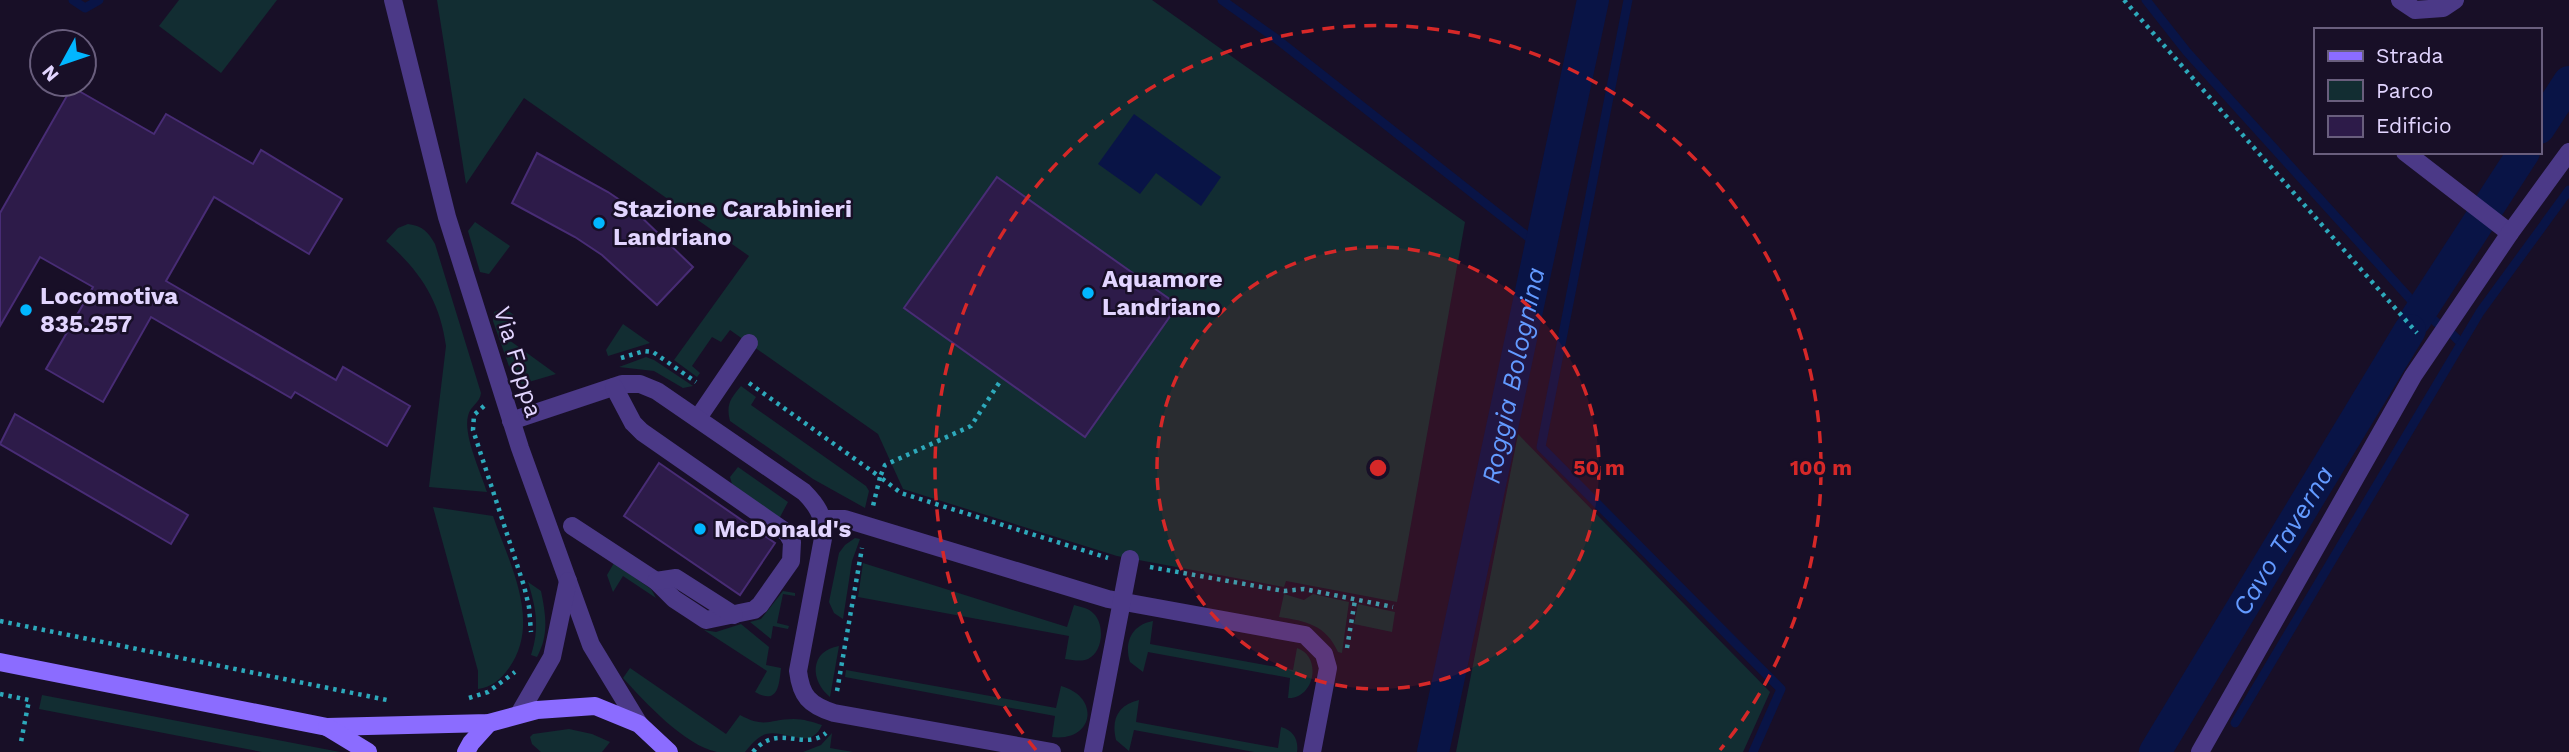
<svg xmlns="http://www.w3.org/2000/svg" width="2569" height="752" font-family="'Work Sans',sans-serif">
<rect width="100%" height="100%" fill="#180f27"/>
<g fill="#122d32">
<path d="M 179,0 L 277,0 L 221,73 L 159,26 Z"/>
<path d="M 437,0 L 1152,0 L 1465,222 L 1397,602 L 1286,581 L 1284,587 L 1117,556 L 903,489 L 878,434 L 730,330 L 721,342 L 712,337 L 692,366 L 700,373 L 697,377 L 674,360 L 749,256 L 524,98 L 466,184 Z"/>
<path d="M 475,222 L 510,246 L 489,274 L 480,272 L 468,231 Z"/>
<path d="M 408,224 C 423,226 428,232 435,244 L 481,393 C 480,403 470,406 468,416 C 463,435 481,473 487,492 L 429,487 L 446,346 C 440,301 420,271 386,241 L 398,228 Z"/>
<path d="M 504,308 L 514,315 L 502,335 L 556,374 L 522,384 L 511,372 L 493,321 L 494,312 Z"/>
<path d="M 623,324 L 650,343 L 608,356 L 606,350 Z"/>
<path d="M 646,357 L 654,360 L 693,386 L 683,388 L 654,371 L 619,367 Z"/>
<path d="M 741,386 L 756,397 L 751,405 L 866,486 L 869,491 L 865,508 L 813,479 L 730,421 C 726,405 730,399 741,386 Z"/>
<path d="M 1518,434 L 1770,692 L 1743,752 L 1456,752 Z"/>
<path d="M 738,467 L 788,502 L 780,517 L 778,517 L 732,484 L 730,477 Z"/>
<path d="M 433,507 L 493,516 C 509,563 542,622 509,668 C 501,679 492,687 478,689 L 478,671 Z"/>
<path d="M 855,538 L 860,539 L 852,561 L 843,619 L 834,613 L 829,602 L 839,553 L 845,545 Z"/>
<path d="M 614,563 L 651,589 L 656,598 L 623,576 L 613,592 L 607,575 Z"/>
<path d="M 863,563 L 1067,627 L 1074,605 C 1081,607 1089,608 1094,614 C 1105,625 1103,652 1088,659 C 1081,662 1073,660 1065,659 L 1069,636 L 858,597 Z"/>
<path d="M 528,582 L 541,591 C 546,616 549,635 537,657 L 531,655 C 540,628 536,608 528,582 Z"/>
<path d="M 783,591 L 795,593 L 795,596 L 783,594 L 777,623 L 789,626 L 788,629 L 773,626 L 771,639 L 750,622 L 761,619 Z"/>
<path d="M 1284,594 L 1304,600 L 1313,594 L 1349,602 L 1342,653 L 1338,652 C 1326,625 1306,621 1279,617 Z"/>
<path d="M 1358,604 L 1395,612 L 1392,632 L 1354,624 Z"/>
<path d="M 1153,621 L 1150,644 L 1293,670 L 1297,648 C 1323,657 1314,699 1288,698 L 1290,678 L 1148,652 L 1143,672 L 1130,662 C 1124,643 1131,625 1153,621 Z"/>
<path d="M 741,624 L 769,647 L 766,665 L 781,668 C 779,686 778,705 755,692 L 767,671 L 704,630 L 716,632 Z"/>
<path d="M 839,646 L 830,697 C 810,681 809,651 839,646 Z"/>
<path d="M 630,668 L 726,734 L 740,715 C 766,729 769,719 794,719 C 803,719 813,722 822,725 C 810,752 787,729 766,734 C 757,737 751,745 745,752 C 736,752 725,752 717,752 C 684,745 645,702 623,678 Z"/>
<path d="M 846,670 L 1056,708 L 1061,686 C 1101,697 1094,742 1052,737 L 1055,716 L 845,677 Z"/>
<path d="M 42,695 L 340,752 L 262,752 L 39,709 Z"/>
<path d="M 1139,700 L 1136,722 L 1278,748 L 1281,727 C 1293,730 1299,740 1297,752 L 1254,752 L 1134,730 L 1129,751 L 1116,740 C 1111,719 1118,705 1139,700 Z"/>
<path d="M 569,729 L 592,734 L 610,742 L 602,752 L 541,752 L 532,744 L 530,737 L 533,734 Z"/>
<path d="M 832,733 L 830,748 L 853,752 L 803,752 L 821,745 Z"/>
</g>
<path fill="#091446" d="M 1134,114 L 1221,177 L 1201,206 L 1156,173 L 1140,194 L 1098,164 Z"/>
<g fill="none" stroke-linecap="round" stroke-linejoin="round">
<g stroke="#091446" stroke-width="9">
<path d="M 73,0 L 85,8 L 99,0"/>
<path d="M 1222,0 L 1278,40 L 1542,248"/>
<path d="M 1628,0 L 1541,447 L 1781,689 L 1753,752"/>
<path d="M 2146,0 L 2187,52 L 2413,302 L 2437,323"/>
<path d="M 2452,334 L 2461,343"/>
<path d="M 2235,723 L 2480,312 L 2569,190"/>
</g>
<g stroke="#091446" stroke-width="32">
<path d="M 2539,128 L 2569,82"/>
<path d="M 2415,320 L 2524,152"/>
<path id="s1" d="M 1433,752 L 1593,0"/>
<path id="s2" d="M 2155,752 L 2410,330"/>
</g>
</g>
<g fill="#2d1b49" stroke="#482c75" stroke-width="2">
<path d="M 72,87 L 154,134 L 166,114 L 253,164 L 261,150 L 342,199 L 309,254 L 214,197 L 166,281 L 336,380 L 343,367 L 410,406 L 387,446 L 295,392 L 291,398 L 151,317 L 103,402 L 46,369 L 93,287 L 40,257 L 0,326 L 0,213 Z"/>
<path d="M 537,153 L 608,192 L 633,209 L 693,267 L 657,305 L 602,255 L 575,237 L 512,203 Z"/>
<path d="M 997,177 L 1178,305 L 1085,437 L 904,308 Z"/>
<path d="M 15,414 L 188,515 L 171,544 L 0,444 Z"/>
<path d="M 659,463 L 775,543 L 740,595 L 624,516 Z"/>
</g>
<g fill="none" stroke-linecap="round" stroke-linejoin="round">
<g stroke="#2da9bb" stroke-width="4.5" stroke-dasharray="3.5 5" stroke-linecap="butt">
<path d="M 2124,0 L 2417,333"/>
<path d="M 621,358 L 644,351 L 653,352 L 696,382"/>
<path d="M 749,383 L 880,477 L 873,506"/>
<path d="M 999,383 L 971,426 L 885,465 L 880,477 L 901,493 L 1108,558"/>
<path d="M 484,406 L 474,415 L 473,430 L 524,586 L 529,607 L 531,632"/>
<path d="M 1150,567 L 1284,591 L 1304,589 L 1393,607"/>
<path d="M 0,621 L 387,700"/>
<path d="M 1347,648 L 1355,600"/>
<path d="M 837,691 L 862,548"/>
<path d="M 0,694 L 29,700 L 21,742"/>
<path d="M 469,698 L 488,692 L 515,672"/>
<path d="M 753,752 C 778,722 803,752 826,733"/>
</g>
<g stroke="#4b3987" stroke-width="18">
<path d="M 2400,0 L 2415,10 L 2443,8 L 2455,0"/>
<path d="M 2405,152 L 2510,233"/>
<path d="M 698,418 L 749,343"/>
<path d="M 511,421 L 622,384 L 640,384 L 657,391 L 804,492 C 817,505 823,515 824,533 L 798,671 C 801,696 809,705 834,713 L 1052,752"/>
<path d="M 823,519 L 845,519 L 1108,599 L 1305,635 L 1324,654 L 1328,668 L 1312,752"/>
<path d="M 572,526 L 656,581 L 674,599 L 706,620 L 754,610 L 760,605 L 791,561 L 792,542 L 787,533 L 642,432 L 633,423 L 614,387"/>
<path d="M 656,581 L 676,578 L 734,615"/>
<path d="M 1093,752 L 1130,559"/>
</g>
<g stroke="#4b3987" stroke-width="18">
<path d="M 393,0 L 447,217 L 520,448 L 591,645 L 639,724"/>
<path d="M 519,714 L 552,657 L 568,581"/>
<path d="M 2200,752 L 2413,376 L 2510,233 L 2569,152"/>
</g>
<g stroke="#8b6cff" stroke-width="18">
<path d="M 0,662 L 327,727 L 489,723 L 537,710 L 595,706 L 639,724 L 669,752"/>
<path d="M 327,727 L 368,752"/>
<path d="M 466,752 L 471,743 L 489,723"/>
</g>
</g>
<circle cx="1378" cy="468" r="221" fill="#d62828" fill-opacity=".12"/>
<g fill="none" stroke="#d62828" stroke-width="3.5" stroke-dasharray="12 9">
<circle cx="1378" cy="468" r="221"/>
<path d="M1036 750A443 443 0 1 1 1720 750"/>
</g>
<g fill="#01b6ff" stroke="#180f27" stroke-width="2.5">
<circle cx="599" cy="223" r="7"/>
<circle cx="1088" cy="293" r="7"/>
<circle cx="26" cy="310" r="7"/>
<circle cx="700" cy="529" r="7"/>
</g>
<g text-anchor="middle" stroke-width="5" stroke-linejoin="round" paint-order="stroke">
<g font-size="24" font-weight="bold" fill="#e2d5ff" stroke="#180f27" text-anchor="start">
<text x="613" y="217">Stazione Carabinieri<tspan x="613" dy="28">Landriano</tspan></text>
<text x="1102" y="287">Aquamore<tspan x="1102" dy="28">Landriano</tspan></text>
<text x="40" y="304">Locomotiva<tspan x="40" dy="28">835.257</tspan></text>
<text x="714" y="537">McDonald's</text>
</g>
<g font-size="24" fill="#e2d5ff" stroke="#180f27">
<text transform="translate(518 362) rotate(73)" y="8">Via Foppa</text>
</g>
<g font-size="26" font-style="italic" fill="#639aff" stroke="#180f27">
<text dy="9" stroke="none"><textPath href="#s1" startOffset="385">Roggia Bolognina</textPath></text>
<text dy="9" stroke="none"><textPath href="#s2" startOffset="247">Cavo Taverna</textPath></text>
</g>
</g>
<circle cx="1378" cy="468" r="10" fill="#d62828" stroke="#180f27" stroke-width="3.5"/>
<g font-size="21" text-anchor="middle" font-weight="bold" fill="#d62828" stroke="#180f27" stroke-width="5" stroke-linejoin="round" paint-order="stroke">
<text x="1599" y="475">50 m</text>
<text x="1821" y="475">100 m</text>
</g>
<rect x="2314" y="28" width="228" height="126" fill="#180f27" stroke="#695e7d" stroke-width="2"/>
<rect x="2328" y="51" width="35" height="10" fill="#8b6cff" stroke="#695e7d" stroke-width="2"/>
<text x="2376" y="63" font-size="21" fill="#e2d5ff">Strada</text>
<rect x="2328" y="80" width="35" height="21" fill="#122d32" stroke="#695e7d" stroke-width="2"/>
<text x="2376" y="98" font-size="21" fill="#e2d5ff">Parco</text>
<rect x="2328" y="116" width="35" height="21" fill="#2d1b49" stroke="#695e7d" stroke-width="2"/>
<text x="2376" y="133" font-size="21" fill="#e2d5ff">Edificio</text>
<g transform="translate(63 63) rotate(230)"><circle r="33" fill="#180f27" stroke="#695e7d" stroke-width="2"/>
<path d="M0-5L12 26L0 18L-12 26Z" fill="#01b6ff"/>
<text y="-10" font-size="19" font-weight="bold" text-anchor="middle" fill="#e2d5ff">N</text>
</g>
</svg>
